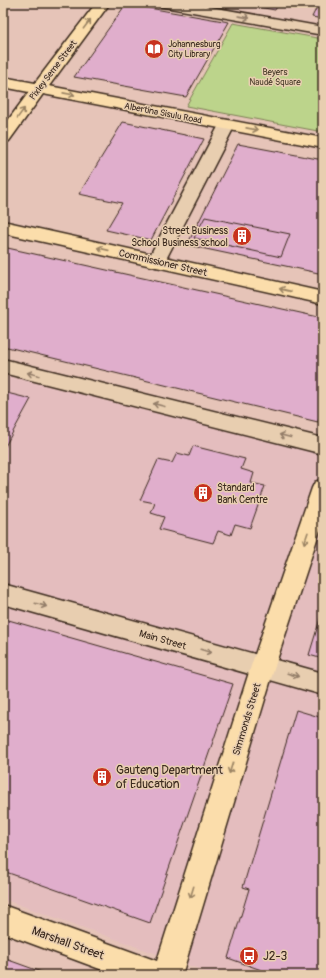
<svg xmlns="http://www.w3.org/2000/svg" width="326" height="978" font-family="Pangolin,sans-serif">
<rect width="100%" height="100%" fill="#e6c4b8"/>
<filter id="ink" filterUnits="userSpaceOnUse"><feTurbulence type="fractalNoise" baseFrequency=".025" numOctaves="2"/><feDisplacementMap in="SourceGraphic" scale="8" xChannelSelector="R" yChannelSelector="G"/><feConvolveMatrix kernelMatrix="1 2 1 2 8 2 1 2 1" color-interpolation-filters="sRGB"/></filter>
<g filter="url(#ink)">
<path fill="#e4bdbe" d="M 3,375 L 323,455 L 323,975 L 216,975 L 3,899 Z"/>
<path fill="#bcd48b" stroke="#7c7f54" d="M 233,23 L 323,39 L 323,132 L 186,106 Z"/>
<g fill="#e0aecc" stroke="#3b2a1e">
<path d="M 237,3 L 279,3 L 275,10 Z"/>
<path d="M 319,3 L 323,3 L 323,19 L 312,17 Z"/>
<path d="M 126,4 L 229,22 L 186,97 L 74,77 Z"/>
<path d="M 123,122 L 204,139 L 151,240 L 106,230 L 122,203 L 79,194 Z"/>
<path d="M 238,144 L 323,160 L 323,274 L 187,245 Z"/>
<path d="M 205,217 L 290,234 L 281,257 L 194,238 Z"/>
<path d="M 3,247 L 323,318 L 323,407 L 318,422 L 3,346 Z"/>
<path d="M 3,392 L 31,399 L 3,450 Z"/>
<path d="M 193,446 L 245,459 L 241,469 L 254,473 L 251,483 L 265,486 L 250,528 L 235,524 L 231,535 L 218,531 L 213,543 L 159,529 L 164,517 L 151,513 L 155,503 L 140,500 L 158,460 L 172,463 L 177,453 L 189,456 Z"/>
<path d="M 323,609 L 323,659 L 309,655 Z"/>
<path d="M 5,619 L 233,684 L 150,923 L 3,871 L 3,623 Z"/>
<path d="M 296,710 L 323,718 L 323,975 L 275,975 L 228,958 L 249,889 L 243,887 Z"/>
<path d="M 3,958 L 50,975 L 3,975 Z"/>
</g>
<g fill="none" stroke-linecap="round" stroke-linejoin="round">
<defs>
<g id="minor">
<path d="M 157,3 L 189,3 L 323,27 L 323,35 L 164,7 L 159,6 Z"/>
<path d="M 227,120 L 233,122 L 235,125 L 165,261 L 163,265 L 156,267 L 149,265 L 147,261 L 219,125 L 221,122 Z"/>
<path d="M 3,359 L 323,438 L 323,454 L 3,373 Z"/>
<path d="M 3,584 L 323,673 L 323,695 L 3,604 Z"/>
</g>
<g id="major">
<path d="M 96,3 L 110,3 L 49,86 L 323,138 L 323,148 L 43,94 L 9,141 L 3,143 L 3,127 L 29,92 L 3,87 L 3,77 L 35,83 Z"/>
<path d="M 3,221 L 323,292 L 323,304 L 3,233 Z"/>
<path d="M 323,479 L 323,521 L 275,666 L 182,975 L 116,975 L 3,933 L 3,905 L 157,961 L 251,666 L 312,488 L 315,482 Z"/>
</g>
</defs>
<use href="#minor" stroke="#3b2a1e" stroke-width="3"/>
<use href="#major" stroke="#3b2a1e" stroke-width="3"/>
<path stroke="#3b2a1e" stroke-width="2" stroke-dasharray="3 2" stroke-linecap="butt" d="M 135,3 L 146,5"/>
<use href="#minor" fill="#e8ceb0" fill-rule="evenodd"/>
<use href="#major" fill="#fbddab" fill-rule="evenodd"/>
</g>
<defs><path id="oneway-shaft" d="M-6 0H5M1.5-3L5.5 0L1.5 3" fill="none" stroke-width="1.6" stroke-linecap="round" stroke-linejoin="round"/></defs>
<g stroke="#927c67">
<use href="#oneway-shaft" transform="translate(244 17) rotate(10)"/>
<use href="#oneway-shaft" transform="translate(33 374) rotate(-166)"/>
<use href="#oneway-shaft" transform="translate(159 405) rotate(-166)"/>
<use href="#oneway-shaft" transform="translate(285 436) rotate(-166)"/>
<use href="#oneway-shaft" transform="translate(41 605) rotate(16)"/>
<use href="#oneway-shaft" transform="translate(206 651) rotate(16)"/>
<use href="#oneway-shaft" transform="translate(293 675) rotate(16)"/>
</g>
<g stroke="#9b8464">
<use href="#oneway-shaft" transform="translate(87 24) rotate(-53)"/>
<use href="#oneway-shaft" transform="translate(69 94) rotate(11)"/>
<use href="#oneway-shaft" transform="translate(21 113) rotate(-54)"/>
<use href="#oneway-shaft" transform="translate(252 129) rotate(11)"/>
<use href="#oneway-shaft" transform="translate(103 249) rotate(-167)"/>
<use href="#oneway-shaft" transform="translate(285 290) rotate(-167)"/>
<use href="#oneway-shaft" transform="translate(306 538) rotate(109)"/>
<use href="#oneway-shaft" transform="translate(231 768) rotate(107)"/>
<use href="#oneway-shaft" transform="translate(192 892) rotate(107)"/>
</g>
</g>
<defs>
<symbol id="library-disc" viewBox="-11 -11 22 22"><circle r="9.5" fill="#c8321e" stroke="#e8ceb0"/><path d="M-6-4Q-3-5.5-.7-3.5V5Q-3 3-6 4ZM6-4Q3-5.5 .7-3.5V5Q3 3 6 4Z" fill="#fff"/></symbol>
<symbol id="building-disc" viewBox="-11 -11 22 22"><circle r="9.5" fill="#c8321e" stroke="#e8ceb0"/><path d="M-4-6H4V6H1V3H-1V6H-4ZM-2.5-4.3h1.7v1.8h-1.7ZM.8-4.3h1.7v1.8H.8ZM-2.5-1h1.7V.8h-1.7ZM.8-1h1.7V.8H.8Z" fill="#fff"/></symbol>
<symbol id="bus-disc" viewBox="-11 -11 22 22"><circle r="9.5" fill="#c8321e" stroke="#e8ceb0"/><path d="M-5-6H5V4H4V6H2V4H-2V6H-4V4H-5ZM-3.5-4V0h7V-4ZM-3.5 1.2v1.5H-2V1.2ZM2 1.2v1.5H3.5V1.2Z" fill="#fff"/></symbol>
</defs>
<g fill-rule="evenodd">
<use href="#library-disc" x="143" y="38" width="22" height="22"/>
<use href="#building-disc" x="231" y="225" width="22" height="22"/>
<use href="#building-disc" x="192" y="482" width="22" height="22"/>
<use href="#building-disc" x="91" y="766" width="22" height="22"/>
<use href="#bus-disc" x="238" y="945" width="22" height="22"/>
</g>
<g text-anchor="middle" stroke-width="3" stroke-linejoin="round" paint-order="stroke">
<g font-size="9" fill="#3b2a1e" stroke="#e8ceb0" text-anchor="start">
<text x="168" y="47">Johannesburg<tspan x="168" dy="10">City Library</tspan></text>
</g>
<g font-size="9" fill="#3b2a1e" stroke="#e8ceb0">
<text transform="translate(53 70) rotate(-53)" y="3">Pixley Seme Street</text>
<text transform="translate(163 113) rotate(11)" y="3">Albertina Sisulu Road</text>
</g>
<g font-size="9" fill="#483b29" stroke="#e8ceb0">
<text x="275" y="75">Beyers<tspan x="275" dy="10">Naudé Square</tspan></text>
</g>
<g font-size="10" fill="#3b2a1e" stroke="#e8ceb0" text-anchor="end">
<text x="228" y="234">Street Business<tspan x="228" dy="12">School Business school</tspan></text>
<text x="217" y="491" text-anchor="start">Standard<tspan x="217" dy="12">Bank Centre</tspan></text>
</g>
<g font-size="10" fill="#3b2a1e" stroke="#e8ceb0">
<text transform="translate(163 262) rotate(13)" y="4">Commissioner Street</text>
<text transform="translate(163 639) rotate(16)" y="4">Main Street</text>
<text transform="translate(246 719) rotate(-73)" y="4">Simmonds Street</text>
</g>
<g font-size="12" fill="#3b2a1e" stroke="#e8ceb0" text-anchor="start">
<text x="116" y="774">Gauteng Department<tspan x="116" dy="14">of Education</tspan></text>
<text x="263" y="960">J2-3</text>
</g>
<g font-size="12" fill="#3b2a1e" stroke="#e8ceb0">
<text transform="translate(68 943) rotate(20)" y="4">Marshall Street</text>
</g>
</g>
<rect width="326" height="978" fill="none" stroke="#e8ceb0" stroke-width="16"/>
<rect x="8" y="8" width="310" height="962" fill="none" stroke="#3b2a1e" stroke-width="1.5" filter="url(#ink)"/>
</svg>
